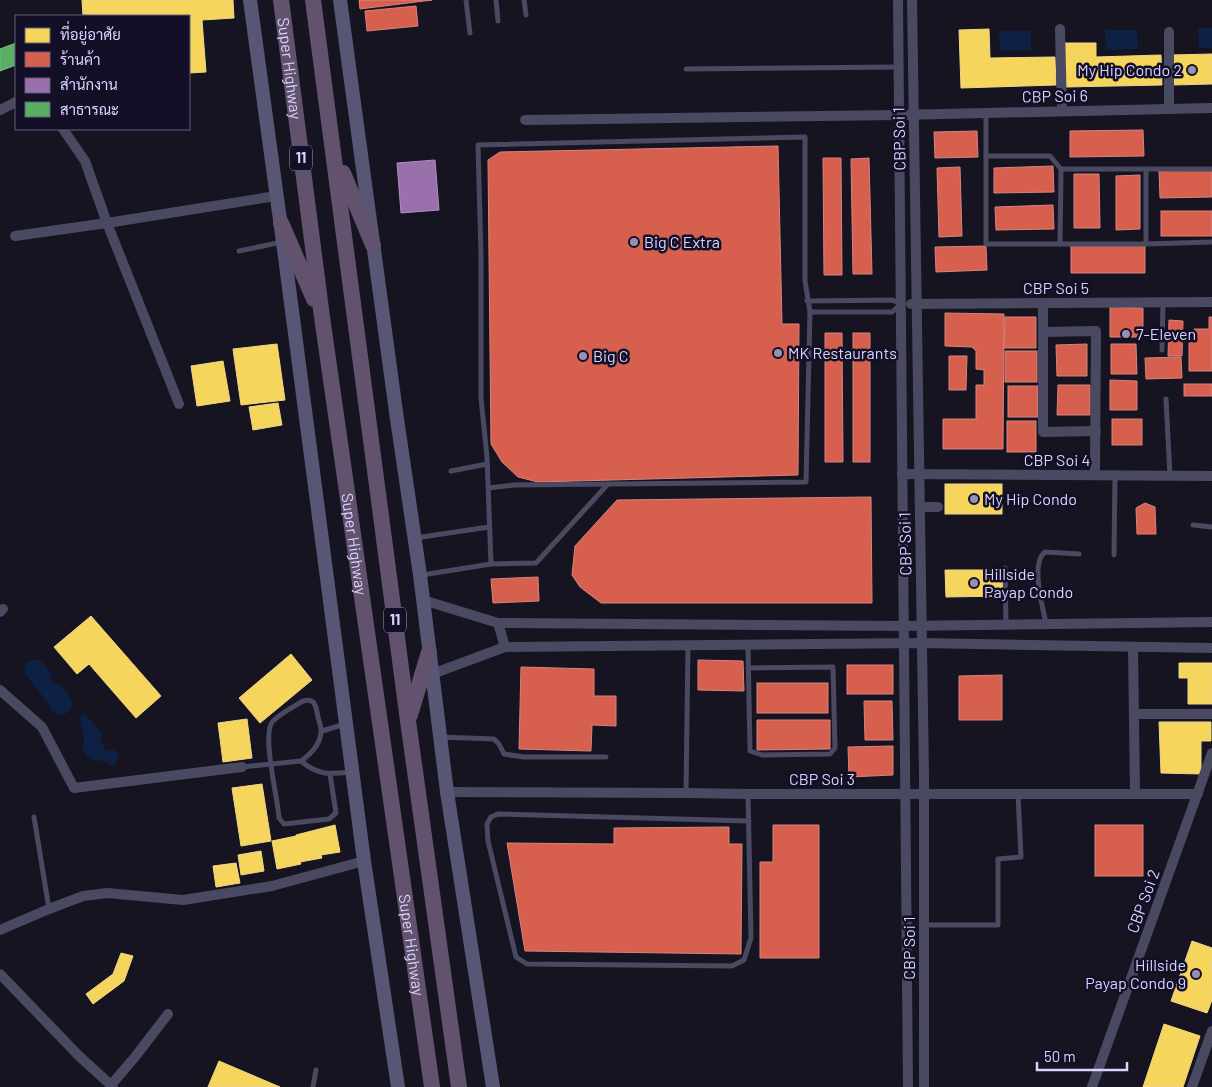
<svg xmlns="http://www.w3.org/2000/svg" width="1212" height="1087" font-family="Barlow,Sarabun,sans-serif">
<rect width="100%" height="100%" fill="#161421"/>
<g fill="#0d2144">
<path d="M 1198,28 L 1212,28 L 1212,48 L 1199,48 Z"/>
<path d="M 1105,30 L 1137,30 L 1138,49 L 1106,50 Z"/>
<path d="M 999,31 L 1031,31 L 1031,50 L 1000,51 Z"/>
<path d="M 36,659 L 42,662 L 51,673 L 50,679 L 54,684 L 59,684 C 67,693 79,702 67,713 L 59,715 L 52,711 L 49,704 L 25,674 L 24,668 L 27,662 Z"/>
<path d="M 85,714 L 103,735 L 100,740 L 106,751 L 113,750 L 117,752 L 118,760 L 115,765 C 109,766 106,763 103,759 C 93,766 87,756 82,748 C 88,733 78,728 81,716 Z"/>
</g>
<g fill="#f6d55c" stroke="#edd58d">
<path d="M 82,0 L 233,0 L 234,18 L 202,20 L 206,72 L 189,73 L 189,16 L 83,16 Z"/>
<path d="M 989,29 L 990,58 L 1055,57 L 1056,85 L 961,88 L 959,30 Z"/>
<path d="M 1065,43 L 1096,43 L 1096,57 L 1161,55 L 1162,85 L 1066,87 Z"/>
<path d="M 1212,54 L 1212,84 L 1172,85 L 1171,55 Z"/>
<path d="M 277,344 L 285,400 L 241,405 L 233,349 Z"/>
<path d="M 223,361 L 230,401 L 197,406 L 191,366 Z"/>
<path d="M 278,403 L 282,425 L 253,430 L 249,407 Z"/>
<rect x="945" y="484" width="57" height="30"/>
<path d="M 945,570 L 1003,570 L 1003,596 L 946,597 Z"/>
<path d="M 91,616 L 161,696 L 136,718 L 89,664 L 77,674 L 54,647 Z"/>
<path d="M 291,654 L 312,680 L 260,723 L 239,698 Z"/>
<path d="M 1179,663 L 1212,663 L 1212,704 L 1188,704 L 1188,678 L 1179,678 Z"/>
<path d="M 247,719 L 252,758 L 223,762 L 218,723 Z"/>
<path d="M 1159,722 L 1211,722 L 1211,741 L 1201,741 L 1201,774 L 1161,773 Z"/>
<path d="M 262,784 L 271,841 L 241,846 L 232,788 Z"/>
<path d="M 335,825 L 340,852 L 321,855 L 322,858 L 300,862 L 301,864 L 277,869 L 272,841 L 296,836 L 296,835 Z"/>
<path d="M 261,851 L 264,871 L 241,875 L 238,855 Z"/>
<path d="M 236,863 L 240,883 L 216,887 L 213,866 Z"/>
<path d="M 1192,941 L 1212,948 L 1212,1000 L 1207,1013 L 1171,1001 Z"/>
<path d="M 121,953 L 133,956 L 124,981 L 93,1004 L 86,994 L 113,974 Z"/>
<path d="M 1164,1024 L 1200,1036 L 1183,1087 L 1143,1087 Z"/>
<path d="M 219,1061 L 280,1087 L 208,1087 Z"/>
</g>
<g fill="#d6604d" stroke="#d78382">
<path d="M 359,0 L 432,0 L 360,9 Z"/>
<path d="M 416,6 L 418,26 L 367,31 L 365,11 Z"/>
<path d="M 1143,130 L 1144,156 L 1070,157 L 1070,131 Z"/>
<path d="M 977,131 L 978,157 L 935,158 L 934,132 Z"/>
<path d="M 778,146 L 782,324 L 799,324 L 798,475 L 538,482 L 518,477 L 502,462 L 491,444 L 488,160 L 500,152 Z"/>
<path d="M 823,158 L 841,158 L 842,275 L 824,275 Z"/>
<path d="M 869,158 L 872,274 L 853,274 L 851,159 Z"/>
<path d="M 1053,166 L 1054,192 L 994,193 L 994,168 Z"/>
<path d="M 960,167 L 962,236 L 939,237 L 937,168 Z"/>
<path d="M 1212,170 L 1212,197 L 1160,198 L 1159,171 Z"/>
<path d="M 1074,174 L 1099,174 L 1100,228 L 1074,228 Z"/>
<path d="M 1140,175 L 1140,229 L 1116,230 L 1116,176 Z"/>
<path d="M 1053,205 L 1054,229 L 996,230 L 995,207 Z"/>
<rect x="1161" y="211" width="51" height="25"/>
<path d="M 1145,244 L 1145,273 L 1071,273 L 1071,245 Z"/>
<path d="M 986,246 L 987,270 L 936,272 L 935,247 Z"/>
<path d="M 1110,307 L 1143,308 L 1143,337 L 1110,337 Z"/>
<path d="M 945,313 L 1004,314 L 1003,449 L 943,449 L 943,419 L 976,419 L 976,385 L 984,385 L 984,370 L 976,369 L 976,351 L 972,347 L 945,346 Z"/>
<path d="M 1005,317 L 1036,317 L 1036,348 L 1004,348 Z"/>
<path d="M 1209,317 L 1212,317 L 1212,371 L 1189,371 L 1189,341 L 1194,341 L 1194,329 L 1209,329 Z"/>
<path d="M 1169,320 L 1183,321 L 1182,356 L 1168,356 Z"/>
<path d="M 825,333 L 842,333 L 843,462 L 825,462 Z"/>
<rect x="853" y="333" width="17" height="129"/>
<path d="M 1087,344 L 1087,376 L 1057,376 L 1056,345 Z"/>
<path d="M 1111,344 L 1136,344 L 1137,374 L 1111,374 Z"/>
<rect x="1005" y="351" width="32" height="31"/>
<path d="M 949,356 L 967,356 L 966,390 L 949,390 Z"/>
<path d="M 1181,357 L 1182,378 L 1146,379 L 1145,358 Z"/>
<path d="M 1110,380 L 1137,381 L 1137,410 L 1110,410 Z"/>
<rect x="1184" y="384" width="28" height="12"/>
<path d="M 1058,385 L 1090,385 L 1090,415 L 1057,415 Z"/>
<rect x="1008" y="386" width="30" height="31"/>
<rect x="1112" y="419" width="30" height="26"/>
<rect x="1007" y="421" width="29" height="31"/>
<path d="M 871,497 L 872,603 L 601,603 L 580,587 L 572,575 L 575,546 L 617,500 Z"/>
<path d="M 1145,503 L 1155,507 L 1156,534 L 1137,534 L 1136,508 Z"/>
<path d="M 538,577 L 539,601 L 493,603 L 491,579 Z"/>
<path d="M 698,660 L 743,661 L 744,691 L 698,690 Z"/>
<rect x="847" y="665" width="46" height="29"/>
<path d="M 521,667 L 594,669 L 594,696 L 616,696 L 616,726 L 592,725 L 591,751 L 519,749 Z"/>
<path d="M 1002,675 L 1002,720 L 959,720 L 959,676 Z"/>
<rect x="757" y="683" width="71" height="30"/>
<path d="M 864,701 L 892,701 L 893,740 L 865,740 Z"/>
<path d="M 757,720 L 830,720 L 830,749 L 757,750 Z"/>
<path d="M 893,746 L 893,775 L 849,777 L 848,747 Z"/>
<path d="M 773,825 L 819,825 L 819,958 L 760,958 L 760,862 L 773,862 Z"/>
<rect x="1095" y="825" width="48" height="51"/>
<path d="M 729,827 L 729,844 L 742,844 L 741,954 L 525,951 L 507,843 L 614,844 L 614,828 Z"/>
</g>
<path fill="#9970ab" stroke="#ac8ec4" d="M 435,160 L 439,210 L 401,213 L 397,163 Z"/>
<path fill="#5aae61" stroke="#80b990" d="M 16,43 L 16,65 L 0,71 L 0,49 Z"/>
<g fill="none" stroke-linecap="round" stroke-linejoin="round">
<g stroke="#4a4962" stroke-width="5">
<path d="M 466,0 L 470,33"/>
<path d="M 496,0 L 498,21"/>
<path d="M 524,0 L 526,15"/>
<path d="M 686,69 L 898,67"/>
<path d="M 986,113 L 986,244 L 1146,244 L 1212,242"/>
<path d="M 987,156 L 1050,156 L 1061,169 L 1212,169"/>
<path d="M 1060,244 L 1061,169"/>
<path d="M 1146,244 L 1146,169"/>
<path d="M 239,251 L 282,242"/>
<path d="M 807,301 L 892,300 L 901,304 L 892,312 L 810,312"/>
<path d="M 1162,350 L 1163,302"/>
<path d="M 1166,399 L 1170,476"/>
<path d="M 451,471 L 487,464"/>
<path d="M 488,488 L 514,485 L 806,482 L 810,312 L 805,281 L 805,137 L 478,145 L 481,255 L 481,398 L 487,457 L 491,564"/>
<path d="M 1193,525 L 1212,527"/>
<path d="M 415,538 L 489,527"/>
<path d="M 1114,555 L 1115,476"/>
<path d="M 1005,568 L 1006,624"/>
<path d="M 422,575 L 491,564 L 536,563 L 608,484"/>
<path d="M 1046,624 C 1043,607 1030,564 1045,552 L 1079,554"/>
<path d="M 748,645 L 750,751 L 762,755 L 830,754 L 835,748 L 833,667 L 748,668"/>
<path d="M 322,731 L 345,724"/>
<path d="M 440,737 L 494,739 L 499,744 L 504,754 L 524,757 L 606,757"/>
<path d="M 242,767 L 301,761"/>
<path d="M 330,774 L 336,813 L 329,819 L 284,824 L 279,818 C 278,799 261,732 273,721 C 281,713 293,707 303,701 C 316,697 316,708 318,717 C 319,722 322,728 321,732 C 320,745 311,754 301,761 C 319,776 330,774 352,772"/>
<path d="M 686,793 L 688,645"/>
<path d="M 748,794 L 751,938 L 744,960 L 732,966 L 527,964 L 516,957 L 488,841 L 487,824 L 491,817 L 498,814 L 749,821"/>
<path d="M 34,817 L 49,909"/>
<path d="M 924,925 L 998,925 L 998,859 L 1021,857 L 1018,794"/>
<path d="M 313,1087 L 316,1070"/>
</g>
<g stroke="#4a4962" stroke-width="10">
<path d="M 898,0 L 908,1087"/>
<path d="M 912,0 L 924,775 L 924,1087"/>
<path d="M 1060,29 L 1062,111"/>
<path d="M 1169,32 L 1169,109"/>
<path d="M 0,110 L 16,102"/>
<path d="M 525,120 L 899,115 L 1212,108"/>
<path d="M 63,129 L 85,161 L 107,223 L 276,196"/>
<path d="M 15,236 L 107,223 L 179,404"/>
<path d="M 911,304 L 1212,302"/>
<path d="M 1043,304 L 1043,432 L 1096,431"/>
<path d="M 1044,332 L 1096,331 L 1095,475"/>
<path d="M 902,474 L 1212,476"/>
<path d="M 920,507 L 938,507"/>
<path d="M 423,600 L 498,623 L 904,626 L 1212,622"/>
<path d="M 0,612 L 3,609"/>
<path d="M 498,623 L 505,647"/>
<path d="M 1133,647 L 1135,794"/>
<path d="M 432,674 L 505,647 L 921,643 L 1212,648"/>
<path d="M 0,690 L 42,727 L 74,788 L 242,767"/>
<path d="M 1134,714 L 1212,714"/>
<path d="M 447,792 L 686,793 L 748,794 L 1198,794"/>
<path d="M 0,930 L 49,909 L 83,896 L 107,893 L 183,900 L 272,886 L 364,861"/>
<path d="M 0,974 L 79,1056 L 113,1087"/>
<path d="M 111,1085 L 135,1057 L 168,1014"/>
<path d="M 1092,1087 L 1212,753"/>
<path d="M 1192,1087 L 1212,1031"/>
</g>
<g stroke="#575674" stroke-width="14">
<path d="M 250,0 L 283,242 L 364,861 L 398,1087"/>
<path d="M 340,0 L 397,419 L 420,575 L 447,792 L 493,1087"/>
</g>
<g stroke="#62526e" stroke-width="16">
<path id="s1" d="M 281,0 L 322,317 L 432,1087"/>
<path d="M 313,0 L 408,721 L 459,1087"/>
<path d="M 343,173 L 373,245"/>
<path d="M 281,223 L 314,299"/>
<path d="M 410,715 L 429,652"/>
</g>
</g>
<g fill="#9591b1" stroke="#130f26" stroke-width="2">
<circle cx="1192" cy="70" r="5"/>
<circle cx="634" cy="242" r="5"/>
<circle cx="1126" cy="334" r="5"/>
<circle cx="778" cy="353" r="5"/>
<circle cx="583" cy="356" r="5"/>
<circle cx="974" cy="499" r="5"/>
<circle cx="974" cy="583" r="5"/>
<circle cx="1196" cy="974" r="5"/>
</g>
<g text-anchor="middle" stroke-width="5" stroke-linejoin="round" paint-order="stroke">
<g fill="#130f26" stroke="#9e99be" stroke-width="1">
<rect x="290" y="145.5" width="22" height="25" rx="4"/>
<rect x="384" y="607.5" width="22" height="25" rx="4"/>
</g>
<g font-size="15" font-weight="bold" fill="#d9d4ff">
<text x="301" y="163">11</text>
<text x="395" y="625">11</text>
</g>
<g font-size="16" fill="#d9d4ff" stroke="#130f26">
<text dy="6" stroke="none"><textPath href="#s1" startOffset="69">Super Highway</textPath></text>
<text transform="translate(1055 96) rotate(-1)" y="6">CBP Soi 6</text>
<text transform="translate(899 139) rotate(-91)" y="6">CBP Soi 1</text>
<text x="1056" y="294">CBP Soi 5</text>
<text x="1057" y="466">CBP Soi 4</text>
<text dy="6" stroke="none"><textPath href="#s1" startOffset="549">Super Highway</textPath></text>
<text transform="translate(905 544) rotate(-91)" y="6">CBP Soi 1</text>
<text x="822" y="785">CBP Soi 3</text>
<text transform="translate(1143 901) rotate(-70)" y="6">CBP Soi 2</text>
<text dy="6" stroke="none"><textPath href="#s1" startOffset="954">Super Highway</textPath></text>
<text transform="translate(909 948) rotate(-90)" y="6">CBP Soi 1</text>
</g>
<g font-size="16" fill="#d9d4ff" stroke="#130f26" text-anchor="start">
<text x="1182" y="76" text-anchor="end">My Hip Condo 2</text>
<text x="644" y="248">Big C Extra</text>
<text x="1136" y="340">7-Eleven</text>
<text x="788" y="359">MK Restaurants</text>
<text x="593" y="362">Big C</text>
<text x="984" y="505">My Hip Condo</text>
<text x="984" y="580">Hillside<tspan x="984" dy="18">Payap Condo</tspan></text>
<text x="1186" y="971" text-anchor="end">Hillside<tspan x="1186" dy="18">Payap Condo 9</tspan></text>
</g>
</g>
<rect x="15" y="15" width="175" height="115" fill="#130f26" stroke="#625e7d"/>
<rect x="25" y="28" width="25" height="15" fill="#f6d55c" stroke="#625e7d"/>
<text x="60" y="40" font-size="15" fill="#d9d4ff">ที่อยู่อาศัย</text>
<rect x="25" y="52" width="25" height="15" fill="#d6604d" stroke="#625e7d"/>
<text x="60" y="65" font-size="15" fill="#d9d4ff">ร้านค้า</text>
<rect x="25" y="78" width="25" height="15" fill="#9970ab" stroke="#625e7d"/>
<text x="60" y="90" font-size="15" fill="#d9d4ff">สำนักงาน</text>
<rect x="25" y="102" width="25" height="15" fill="#5aae61" stroke="#625e7d"/>
<text x="60" y="115" font-size="15" fill="#d9d4ff">สาธารณะ</text>
<path d="M1037 1062v8h90v-8" fill="none" stroke="#d9d4ff" stroke-width="2.5"/>
<text x="1044" y="1062" font-size="15" fill="#d9d4ff" stroke="#130f26" stroke-width="4" paint-order="stroke">50 m</text>
</svg>
